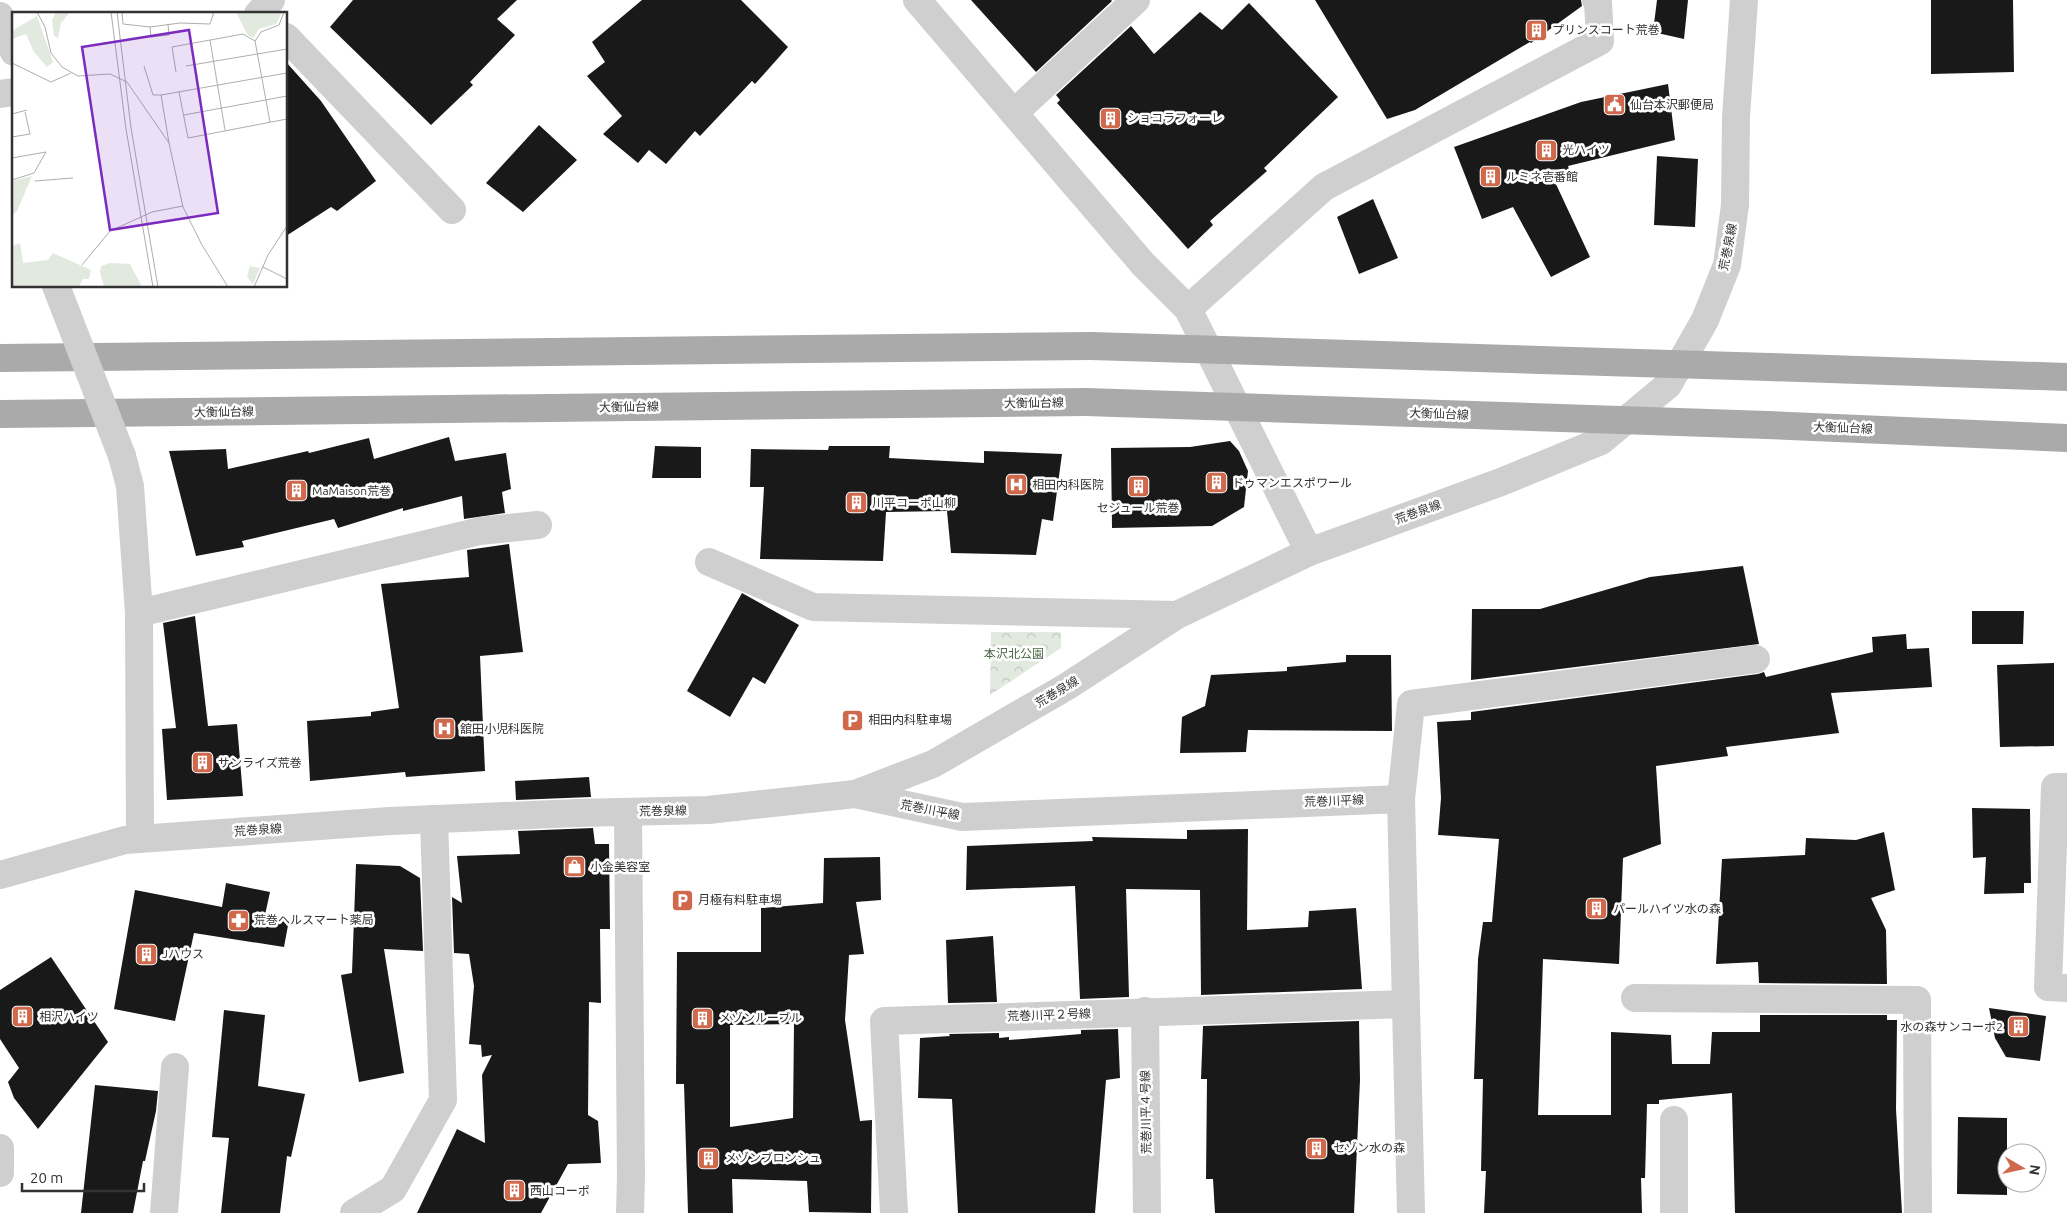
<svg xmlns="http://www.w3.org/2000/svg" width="2067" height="1213" font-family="Ubuntu,'Noto Sans JP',sans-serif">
<defs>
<pattern id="park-crowns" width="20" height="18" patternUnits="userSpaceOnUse" patternTransform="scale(1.25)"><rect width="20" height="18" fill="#e2e9df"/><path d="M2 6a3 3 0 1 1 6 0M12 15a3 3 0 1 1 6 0" fill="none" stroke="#c2c8c0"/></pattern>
</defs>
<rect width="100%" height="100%" fill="#fff"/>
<path fill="url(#park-crowns)" d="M 991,632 L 1061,632 L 1061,648 L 990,695 Z"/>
<g fill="#191919" fill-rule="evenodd">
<path d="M 353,0 L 517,0 L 497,19 L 515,35 L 470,82 L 473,85 L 431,125 L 330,27 Z"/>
<path d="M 642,0 L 741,0 L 788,47 L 755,84 L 752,81 L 700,136 L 695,131 L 666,164 L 649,150 L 638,163 L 603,134 L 622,116 L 587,76 L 605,62 L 592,42 Z"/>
<path d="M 971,0 L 1111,0 L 1112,1 L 1036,72 Z"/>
<path d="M 1315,0 L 1581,0 L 1582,6 L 1531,43 L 1530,42 L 1415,110 L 1387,119 Z"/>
<path d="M 1657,0 L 1688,0 L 1684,39 L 1653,32 Z"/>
<path d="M 1931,0 L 2013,0 L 2014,72 L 1931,74 Z"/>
<path d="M 1249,3 L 1338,97 L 1264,168 L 1267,171 L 1210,221 L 1213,225 L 1188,249 L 1057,103 L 1060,100 L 1056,95 L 1131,26 L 1154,54 L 1200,12 L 1222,30 Z"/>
<path d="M 286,62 L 321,101 L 376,181 L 337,211 L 331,207 L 286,236 Z"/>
<path d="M 1668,84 L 1675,140 L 1568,166 L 1571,175 L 1555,182 L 1590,257 L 1551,277 L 1513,207 L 1482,219 L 1454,147 L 1581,102 Z"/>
<path d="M 539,125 L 577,160 L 523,212 L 486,183 Z"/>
<path d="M 1657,156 L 1698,159 L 1695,227 L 1654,225 Z"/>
<path d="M 1373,199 L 1398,258 L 1359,274 L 1337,217 Z"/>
<path d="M 449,437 L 455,461 L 506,453 L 511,489 L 502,492 L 505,513 L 464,519 L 462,496 L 403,511 L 403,508 L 338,528 L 334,519 L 242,541 L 244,547 L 196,556 L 169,451 L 226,449 L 228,469 L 308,451 L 309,453 L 369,438 L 374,459 Z"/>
<path d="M 1230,441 L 1239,451 L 1248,471 L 1244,507 L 1212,526 L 1112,528 L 1111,448 L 1190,447 Z"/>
<path d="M 655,446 L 701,447 L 701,478 L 652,478 Z"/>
<path d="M 829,446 L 890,446 L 889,458 L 984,463 L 984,451 L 1062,454 L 1053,521 L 1042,519 L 1036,555 L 951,553 L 947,511 L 886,512 L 883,561 L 760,559 L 764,487 L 750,487 L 751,449 L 828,450 Z"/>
<path d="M 509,544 L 523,652 L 480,656 L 485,771 L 406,777 L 405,772 L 310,781 L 307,721 L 371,716 L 371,712 L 399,708 L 381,584 L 469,577 L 467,550 Z"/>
<path d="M 1743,566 L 1759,644 L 1471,680 L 1472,609 L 1540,609 L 1650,577 Z"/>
<path d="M 742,593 L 799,625 L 765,684 L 753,677 L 730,717 L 687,691 Z"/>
<path d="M 1972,611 L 2024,611 L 2023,644 L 1972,644 Z"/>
<path d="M 195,616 L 208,726 L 237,724 L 243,796 L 167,800 L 162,729 L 176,728 L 163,623 Z"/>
<path d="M 1906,634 L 1907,649 L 1929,648 L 1932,687 L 1831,693 L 1839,733 L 1726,747 L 1728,756 L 1656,766 L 1661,844 L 1623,858 L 1619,964 L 1543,959 L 1538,1115 L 1611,1115 L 1611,1032 L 1671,1035 L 1672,1064 L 1710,1064 L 1712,1032 L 1760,1032 L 1760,1015 L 1887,1015 L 1887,1020 L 1897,1020 L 1896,1109 L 1902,1213 L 1735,1213 L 1732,1093 L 1659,1100 L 1659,1104 L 1647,1104 L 1645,1178 L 1641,1178 L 1642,1213 L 1484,1213 L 1486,1171 L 1481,1171 L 1483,1079 L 1474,1079 L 1478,959 L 1483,922 L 1492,922 L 1499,839 L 1438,835 L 1441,798 L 1437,722 L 1471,720 L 1471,712 L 1758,674 L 1764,672 L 1766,677 L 1873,652 L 1872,637 Z"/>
<path d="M 1346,655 L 1391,655 L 1392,731 L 1248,730 L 1246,752 L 1180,753 L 1182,717 L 1205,706 L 1211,675 L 1287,671 L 1287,667 L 1346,662 Z"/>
<path d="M 2054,663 L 2054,746 L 2000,747 L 1997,665 Z"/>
<path d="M 589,777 L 591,797 L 516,800 L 515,781 Z"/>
<path d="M 1972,808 L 2030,809 L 2031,883 L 2024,883 L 2024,893 L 1984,894 L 1986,857 L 1973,858 Z"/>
<path d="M 593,828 L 595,844 L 609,844 L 610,929 L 600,929 L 601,1003 L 589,1002 L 588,1115 L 598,1121 L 601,1163 L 568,1164 L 541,1213 L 417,1213 L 457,1129 L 485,1143 L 482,1075 L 492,1055 L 482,1057 L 481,1045 L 469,1044 L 474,986 L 469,954 L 454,953 L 452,897 L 462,903 L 457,856 L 520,854 L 518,831 Z"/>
<path d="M 1248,829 L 1247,930 L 1308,927 L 1309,911 L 1356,908 L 1362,989 L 1201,995 L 1200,890 L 1126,889 L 1129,997 L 1080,999 L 1075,886 L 966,890 L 967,846 L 1093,841 L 1092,837 L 1187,839 L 1187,830 Z"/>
<path d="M 1884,832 L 1895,890 L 1871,898 L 1886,930 L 1887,984 L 1759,983 L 1758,962 L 1716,964 L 1722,859 L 1805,855 L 1806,838 L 1856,840 Z"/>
<path d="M 880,857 L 881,900 L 856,902 L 864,954 L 849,955 L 845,1020 L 860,1121 L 872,1120 L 871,1213 L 809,1212 L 807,1181 L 732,1179 L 733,1213 L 688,1213 L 684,1084 L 676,1084 L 677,952 L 761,952 L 761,908 L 823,903 L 824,858 ZM 794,1024 L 793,1118 L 730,1127 L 730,1025 Z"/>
<path d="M 356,864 L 400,866 L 420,878 L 423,951 L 384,949 L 404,1073 L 359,1082 L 341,975 L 352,973 Z"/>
<path d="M 226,883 L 270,892 L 265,915 L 289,920 L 284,947 L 194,933 L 175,1021 L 114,1009 L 135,890 L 222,907 Z"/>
<path d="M 993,936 L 997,1002 L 948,1003 L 946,940 Z"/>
<path d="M 51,957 L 108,1042 L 38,1129 L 14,1098 L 8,1082 L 19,1068 L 0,1039 L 0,990 Z"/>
<path d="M 1989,1008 L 2046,1016 L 2040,1061 L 2006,1057 L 1995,1038 Z"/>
<path d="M 224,1010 L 265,1015 L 258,1086 L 305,1094 L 291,1157 L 287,1156 L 280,1213 L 221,1213 L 229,1138 L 212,1137 Z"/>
<path d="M 1359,1021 L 1360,1080 L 1354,1213 L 1215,1213 L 1213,1179 L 1206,1179 L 1207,1079 L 1201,1079 L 1203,1026 Z"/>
<path d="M 1118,1029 L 1120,1078 L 1106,1080 L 1095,1213 L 958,1213 L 952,1099 L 918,1098 L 920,1038 L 950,1036 L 949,1034 L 999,1033 L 999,1038 L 1009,1037 L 1009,1040 L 1081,1034 L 1081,1030 Z"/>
<path d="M 95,1085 L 158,1091 L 156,1111 L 145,1161 L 143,1161 L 133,1213 L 81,1213 Z"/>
<path d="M 1958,1117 L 2007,1118 L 2007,1195 L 1957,1194 Z"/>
</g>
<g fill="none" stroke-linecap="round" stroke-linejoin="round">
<g stroke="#cfcfcf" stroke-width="28">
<path d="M 917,0 L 1143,264 L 1188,309 L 1309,552"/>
<path d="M 258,14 L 271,0"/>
<path d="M 0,16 L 14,52"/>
<path d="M 286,37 L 452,210"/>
<path d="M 0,94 L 14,92"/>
<path d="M 1014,113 L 1136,0"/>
<path d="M 1188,309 L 1324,187 L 1600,41 L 1598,2 L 1596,0"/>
<path d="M 122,456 L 130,486 L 139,613 L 140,839"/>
<path d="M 709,562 L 813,607 L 1177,615"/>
<path d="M 139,613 L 480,531 L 538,525"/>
<path d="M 2067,787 L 2055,787 L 2048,987 L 2067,988"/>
<path d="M 855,794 L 962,817 L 1401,799 L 1411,1213"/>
<path d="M 1401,799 L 1411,704 L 1756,659"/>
<path d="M 628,812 L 631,1177 L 630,1213"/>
<path d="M 0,875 L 125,840 L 390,821 L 577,813 L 708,810 L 855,794 L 933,764 L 1066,687 L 1177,615 L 1309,552 L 1501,482 L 1601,441 L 1668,385 L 1705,320 L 1727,265 L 1735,205 L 1736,117 L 1744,0"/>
<path d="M 1635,998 L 1917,1000 L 1918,1213"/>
<path d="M 1145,1011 L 1147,1213"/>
<path d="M 0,1148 L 0,1173"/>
<path d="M 164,1213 L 175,1067"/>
<path d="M 354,1213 L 393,1189 L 443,1100 L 434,819"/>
<path d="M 894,1213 L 884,1021 L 1406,1004"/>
<path d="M 1674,1213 L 1674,1120"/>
</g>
<g stroke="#aaa" stroke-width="28">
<path d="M 0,358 L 1091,346"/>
<path d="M 1769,367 L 2067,377"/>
<path d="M 0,414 L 1086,402"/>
<path d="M 1767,425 L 2067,438"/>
</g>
<path stroke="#cfcfcf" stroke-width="28" d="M 56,286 L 122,456"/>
<g stroke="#aaa" stroke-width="28">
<path d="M 1091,346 L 1769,367"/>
<path d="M 1086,402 L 1767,425"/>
</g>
</g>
<defs>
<symbol id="building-square" viewBox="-11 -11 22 22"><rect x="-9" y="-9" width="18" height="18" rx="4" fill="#d0684c" stroke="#fff"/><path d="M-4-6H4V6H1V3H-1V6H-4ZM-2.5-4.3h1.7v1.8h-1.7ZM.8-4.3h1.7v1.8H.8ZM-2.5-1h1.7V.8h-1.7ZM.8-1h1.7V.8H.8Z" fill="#fff"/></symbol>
<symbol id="civic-square" viewBox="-11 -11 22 22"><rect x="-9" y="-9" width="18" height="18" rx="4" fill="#d0684c" stroke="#fff"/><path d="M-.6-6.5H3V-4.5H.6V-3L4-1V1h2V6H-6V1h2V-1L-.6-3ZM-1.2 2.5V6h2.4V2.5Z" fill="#fff"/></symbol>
<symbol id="hospital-square" viewBox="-11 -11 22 22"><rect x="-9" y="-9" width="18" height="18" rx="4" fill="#d0684c" stroke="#fff"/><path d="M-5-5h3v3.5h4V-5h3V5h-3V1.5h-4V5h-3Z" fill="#fff"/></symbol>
<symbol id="parking-square" viewBox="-11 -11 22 22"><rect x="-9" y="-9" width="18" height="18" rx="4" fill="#d0684c" stroke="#fff"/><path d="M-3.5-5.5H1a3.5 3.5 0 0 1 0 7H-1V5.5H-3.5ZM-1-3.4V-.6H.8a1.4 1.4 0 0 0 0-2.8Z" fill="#fff"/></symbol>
<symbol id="shop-square" viewBox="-11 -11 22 22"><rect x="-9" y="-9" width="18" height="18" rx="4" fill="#d0684c" stroke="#fff"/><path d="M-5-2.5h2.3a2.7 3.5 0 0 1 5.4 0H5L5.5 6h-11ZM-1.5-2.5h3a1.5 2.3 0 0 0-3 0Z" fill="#fff"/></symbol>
<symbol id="pharmacy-square" viewBox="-11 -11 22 22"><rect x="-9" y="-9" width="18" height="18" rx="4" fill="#d0684c" stroke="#fff"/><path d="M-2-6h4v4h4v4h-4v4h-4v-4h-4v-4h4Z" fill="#fff"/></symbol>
</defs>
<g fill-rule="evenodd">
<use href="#building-square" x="1524" y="18" width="25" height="25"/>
<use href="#civic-square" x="1602" y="92" width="25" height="25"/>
<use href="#building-square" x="1098" y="106" width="25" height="25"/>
<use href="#building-square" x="1534" y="138" width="25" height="25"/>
<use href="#building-square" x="1478" y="164" width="25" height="25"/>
<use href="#building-square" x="1204" y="470" width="25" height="25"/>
<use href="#hospital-square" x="1004" y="472" width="25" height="25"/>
<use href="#building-square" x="1126" y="474" width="25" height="25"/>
<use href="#building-square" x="284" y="478" width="25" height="25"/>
<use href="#building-square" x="844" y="490" width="25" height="25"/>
<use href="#parking-square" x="840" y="708" width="25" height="25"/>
<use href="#hospital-square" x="432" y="716" width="25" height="25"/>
<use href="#building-square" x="190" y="750" width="25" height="25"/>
<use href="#shop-square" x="562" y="854" width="25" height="25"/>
<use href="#parking-square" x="670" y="888" width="25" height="25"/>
<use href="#building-square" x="1584" y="896" width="25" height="25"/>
<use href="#pharmacy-square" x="226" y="908" width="25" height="25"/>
<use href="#building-square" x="134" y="942" width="25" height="25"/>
<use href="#building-square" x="10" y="1004" width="25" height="25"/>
<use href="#building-square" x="690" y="1006" width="25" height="25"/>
<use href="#building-square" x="2006" y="1014" width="25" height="25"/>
<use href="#building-square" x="1304" y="1136" width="25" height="25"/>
<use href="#building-square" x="696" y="1146" width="25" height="25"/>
<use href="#building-square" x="502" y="1178" width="25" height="25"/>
</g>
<g text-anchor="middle" stroke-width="5" stroke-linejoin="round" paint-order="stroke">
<g font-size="12" fill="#323232" stroke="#fff" text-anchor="start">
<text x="1552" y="34">プリンスコート荒巻</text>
<text x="1630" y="109">仙台本沢郵便局</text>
<text x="1127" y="122">ショコラフォーレ</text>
<text x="1562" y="154">光ハイツ</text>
<text x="1506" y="181">ルミネ壱番館</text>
<text x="1232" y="487">ドゥマンエスポワール</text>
<text x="1032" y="489">相田内科医院</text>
<text x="312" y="495">MaMaison荒巻</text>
<text x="872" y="507">川平コーポ山柳</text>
<text x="1138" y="512" text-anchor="middle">セジュール荒巻</text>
<text x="868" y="724">相田内科駐車場</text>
<text x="460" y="733">舘田小児科医院</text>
<text x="218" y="767">サンライズ荒巻</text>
<text x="590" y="871">小金美容室</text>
<text x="698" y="904">月極有料駐車場</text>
<text x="1613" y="913">パールハイツ水の森</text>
<text x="254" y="924">荒巻ヘルスマート薬局</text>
<text x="162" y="958">Jハウス</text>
<text x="39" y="1021">相沢ハイツ</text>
<text x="719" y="1022">メゾンルーブル</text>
<text x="2003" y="1031" text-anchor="end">水の森サンコーポ2</text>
<text x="1333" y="1152">セゾン水の森</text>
<text x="725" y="1162">メゾンブロンシュ</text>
<text x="530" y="1195">西山コーポ</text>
</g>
<g font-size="12" fill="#323232" stroke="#fff">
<text transform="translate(1728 247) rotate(-79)" y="4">荒巻泉線</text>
<text transform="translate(1034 403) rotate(-1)" y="4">大衡仙台線</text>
<text transform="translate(629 407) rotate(-1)" y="4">大衡仙台線</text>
<text transform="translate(224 412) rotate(-1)" y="4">大衡仙台線</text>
<text transform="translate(1439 414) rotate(2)" y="4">大衡仙台線</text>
<text transform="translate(1843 428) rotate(2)" y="4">大衡仙台線</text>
<text transform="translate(1418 512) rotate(-20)" y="4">荒巻泉線</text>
<text transform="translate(1057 692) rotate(-31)" y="4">荒巻泉線</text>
<text transform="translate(1334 801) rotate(-2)" y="4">荒巻川平線</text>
<text transform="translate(930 810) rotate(11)" y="4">荒巻川平線</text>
<text transform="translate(663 811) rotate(-1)" y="4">荒巻泉線</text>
<text transform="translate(258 830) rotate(-4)" y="4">荒巻泉線</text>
<text transform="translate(1049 1015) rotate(-2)" y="4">荒巻川平２号線</text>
<text transform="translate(1146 1112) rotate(-91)" y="4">荒巻川平４号線</text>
</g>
<g font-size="12" fill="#4b6844" stroke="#fff">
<text x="1014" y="658">本沢北公園</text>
</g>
</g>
<g transform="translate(12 12)">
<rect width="275" height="275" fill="#fff"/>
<path d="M 44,0 L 58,0 L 49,11 L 46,26 L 42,24 L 40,8 ZM 25,4 L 41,50 L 35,55 L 22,40 L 14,22 L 0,27 L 0,19 ZM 8,231 L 11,251 L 36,248 L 41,241 L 79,258 L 77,267 L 71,267 L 67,275 L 0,275 L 0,234 ZM 98,251 L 118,252 L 130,275 L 92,275 L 88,260 L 89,254 Z" fill="#e2e9df"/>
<path d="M 224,0 L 270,0 L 264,12 L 247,17 L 241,26 L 235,22 ZM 20,164 L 5,199 L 0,203 L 0,169 ZM 238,254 L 248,256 L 241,272 L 235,265 Z" fill="#e2e9df"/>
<path fill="none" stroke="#adadad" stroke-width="1" d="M 25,0 L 33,15 L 39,41 L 50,55 L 66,64 L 98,62 L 115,70 L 157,131 L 171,195 L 190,233 L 216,275M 99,0 L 114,117 L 141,275M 105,0 L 119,116 L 146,275M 110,0 L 111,12 L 138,15 L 168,11 L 198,12 L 202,0M 138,15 L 139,25 L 157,23 L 156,12M 198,28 L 213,118M 243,29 L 258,110M 243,29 L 249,20 L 267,13 L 272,0M 0,51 L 39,70 L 59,61M 132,54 L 141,83 L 149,83M 174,54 L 275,37M 164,60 L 160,35 L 231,22 L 243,29M 167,80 L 176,126 L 275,107M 0,102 L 15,98M 172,103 L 275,84M 0,125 L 18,122 L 13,100M 157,131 L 149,83 L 275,61M 0,146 L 34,140M 0,168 L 22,161 L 34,140M 23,169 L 61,166M 70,253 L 98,219 L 140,200 L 171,194M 251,255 L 275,267M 242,275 L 256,243 L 275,214"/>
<path fill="#7b2cbf" fill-opacity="0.15" stroke="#7b2cbf" stroke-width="2.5" d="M 177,18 L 206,201 L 98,218 L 70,35 Z"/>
<rect width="275" height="275" fill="none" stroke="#323232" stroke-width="2.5"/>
</g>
<g transform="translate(2022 1168) rotate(99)"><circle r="24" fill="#ffffff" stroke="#adadad"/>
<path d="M0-4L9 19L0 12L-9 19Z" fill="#d0684c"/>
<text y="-8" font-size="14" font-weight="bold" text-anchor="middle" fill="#323232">N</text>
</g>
<path d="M22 1183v8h122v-8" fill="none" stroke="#323232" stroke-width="2.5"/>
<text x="30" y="1183" font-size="15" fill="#323232" stroke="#ffffff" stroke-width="4" paint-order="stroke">20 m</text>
</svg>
